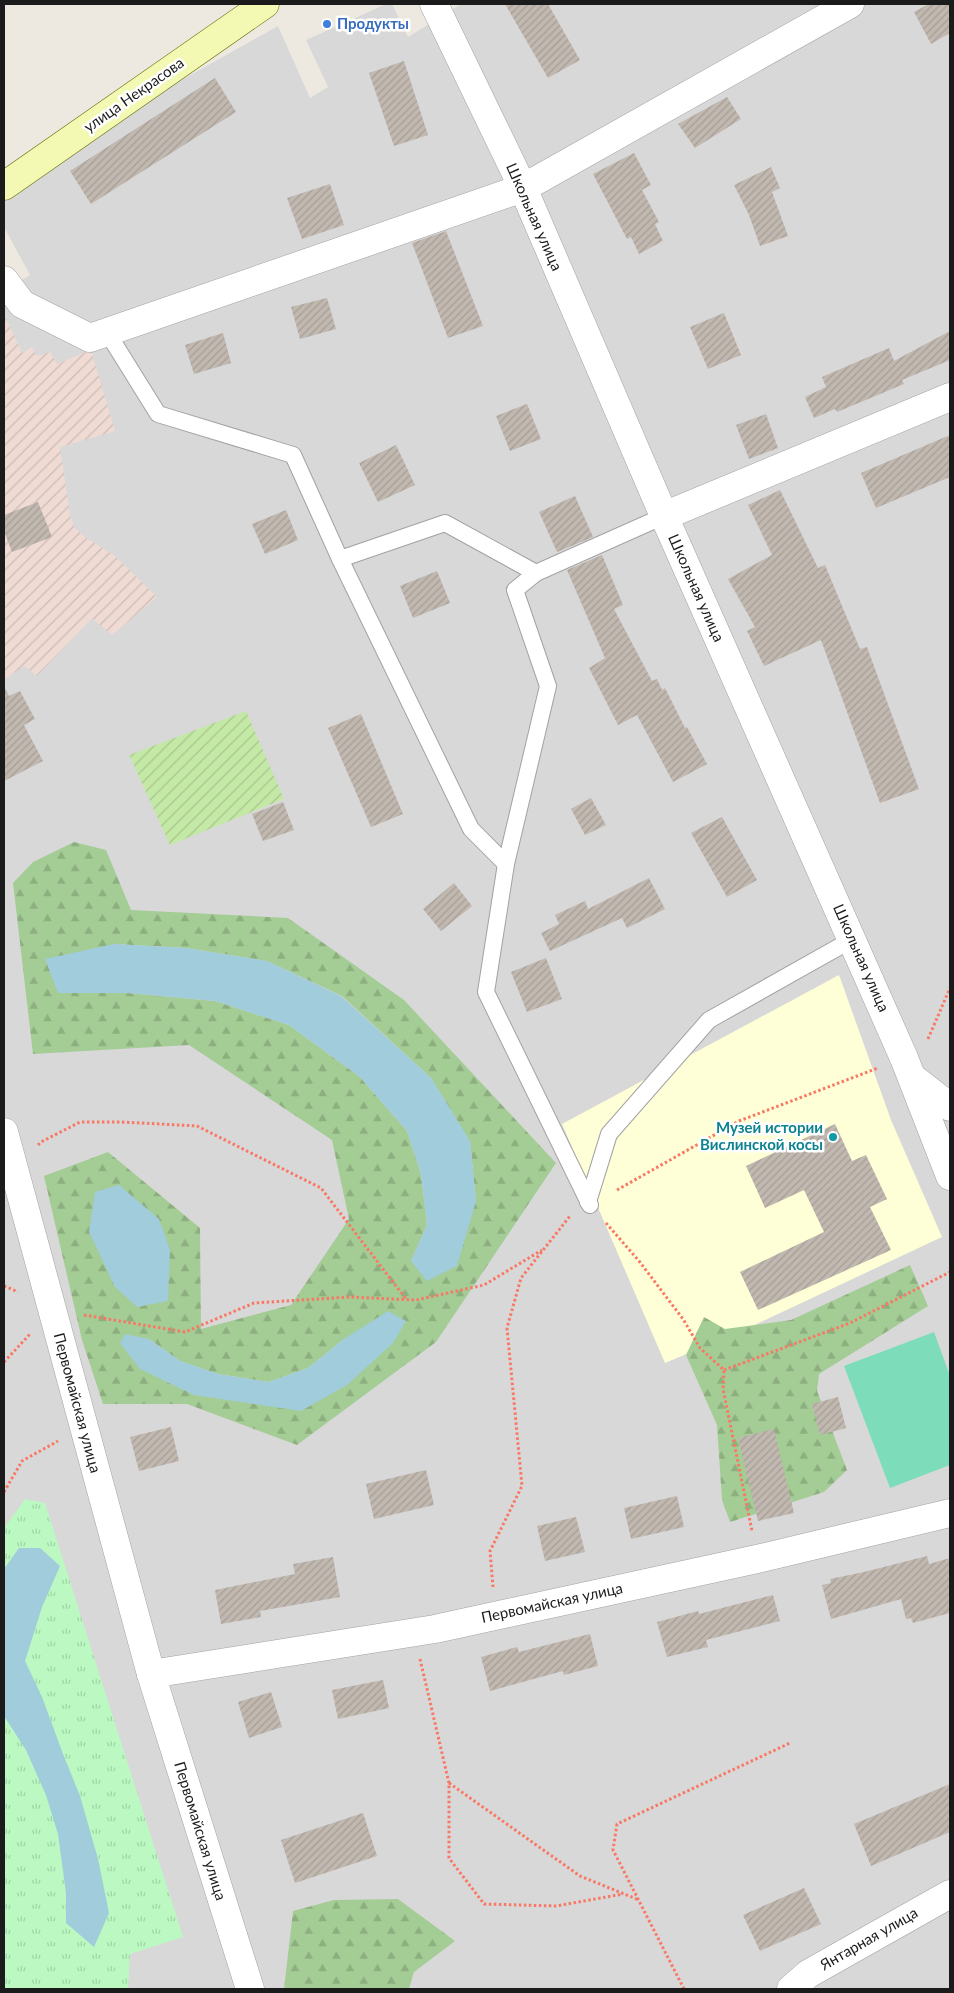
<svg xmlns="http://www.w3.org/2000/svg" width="954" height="1993" font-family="Lato,sans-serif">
<defs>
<pattern id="military-furrows" width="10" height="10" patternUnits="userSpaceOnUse" patternTransform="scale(1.25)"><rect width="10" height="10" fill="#efdbd3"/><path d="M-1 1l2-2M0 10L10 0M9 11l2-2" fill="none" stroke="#ccbbb5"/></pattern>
<pattern id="forest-firs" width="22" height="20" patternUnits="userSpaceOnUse" patternTransform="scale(1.25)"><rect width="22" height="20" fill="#a4cc95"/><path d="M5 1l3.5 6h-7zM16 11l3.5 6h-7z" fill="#8daf80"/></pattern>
<pattern id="park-tufts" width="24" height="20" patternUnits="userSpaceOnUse" patternTransform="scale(1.25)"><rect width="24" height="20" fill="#bbf8c2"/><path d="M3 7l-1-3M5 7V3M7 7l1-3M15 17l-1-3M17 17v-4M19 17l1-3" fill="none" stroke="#a0d4a6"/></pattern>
<pattern id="garden-furrows" width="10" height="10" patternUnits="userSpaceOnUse" patternTransform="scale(1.25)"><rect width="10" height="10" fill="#c4e8a5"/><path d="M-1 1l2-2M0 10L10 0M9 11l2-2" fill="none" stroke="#a8c68d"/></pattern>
<pattern id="building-hatch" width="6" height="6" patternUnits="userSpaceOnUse" patternTransform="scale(1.25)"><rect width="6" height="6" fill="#c1b8b0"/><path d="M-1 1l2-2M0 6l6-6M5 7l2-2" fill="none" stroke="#a59e97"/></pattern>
</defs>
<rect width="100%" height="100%" fill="#ede9e0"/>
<path fill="#d9d8d8" d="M 386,4 L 392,4 L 408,37 L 461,4 L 950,4 L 950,1989 L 4,1989 L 4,291 L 30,275 L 4,227 L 4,193 L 171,86 L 278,26 L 310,98 L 328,87 L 306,40 Z"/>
<path fill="#feffd7" d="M 839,975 L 891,1120 L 942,1237 L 750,1327 L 665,1363 L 562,1124 Z"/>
<path fill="url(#military-furrows)" d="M 4,314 L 22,353 L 32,347 L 37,356 L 50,352 L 57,364 L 91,350 L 115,431 L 60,447 L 70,516 L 75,528 L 85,537 L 115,556 L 157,597 L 112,635 L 92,618 L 37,676 L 25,666 L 4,679 Z"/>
<g fill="url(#forest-firs)" fill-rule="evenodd">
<path d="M 74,842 L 106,850 L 131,910 L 288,918 L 404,1000 L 556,1163 L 436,1342 L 297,1445 L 187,1404 L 103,1404 L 82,1340 L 44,1176 L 108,1152 L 200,1228 L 201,1329 L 291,1305 L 349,1219 L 332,1140 L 189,1045 L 33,1054 L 13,883 L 33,862 ZM 114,944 L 186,948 L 267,961 L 342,996 L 431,1078 L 470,1142 L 476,1201 L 411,1261 L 427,1225 L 421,1174 L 407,1131 L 360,1077 L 289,1025 L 215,1001 L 128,993 L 58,993 ZM 149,1339 L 180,1361 L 218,1374 L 269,1382 L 308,1368 L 344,1339 L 301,1411 L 120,1343 Z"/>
<path d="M 910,1265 L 928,1306 L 819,1374 L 817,1391 L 847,1470 L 824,1492 L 730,1522 L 722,1500 L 717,1425 L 686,1355 L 704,1317 L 725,1329 L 791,1320 Z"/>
<path d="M 398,1899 L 455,1941 L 414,1972 L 409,1989 L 284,1989 L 293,1911 L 334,1900 Z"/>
</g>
<path fill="url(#park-tufts)" d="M 25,1499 L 45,1503 L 183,1937 L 130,1954 L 128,1989 L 4,1989 L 4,1528 Z"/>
<path fill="url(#garden-furrows)" d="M 246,711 L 284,799 L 170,845 L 129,755 Z"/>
<path fill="#7ddcba" d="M 934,1332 L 950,1376 L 950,1465 L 890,1488 L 844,1366 Z"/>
<g fill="#a0ccdb">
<path d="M 114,944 L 186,948 L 267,961 L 341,996 L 431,1078 L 470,1141 L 476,1201 L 457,1266 L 427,1281 L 411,1261 L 427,1225 L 421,1174 L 407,1131 L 360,1077 L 289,1025 L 215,1001 L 128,993 L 58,993 L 45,959 Z"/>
<path d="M 119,1185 L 159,1219 L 170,1250 L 168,1301 L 137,1307 L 115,1287 L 89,1232 L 95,1192 Z"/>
<path d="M 388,1311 L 406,1321 L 393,1343 L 347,1385 L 301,1411 L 194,1395 L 140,1369 L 120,1343 L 125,1334 L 149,1339 L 180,1361 L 218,1374 L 269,1382 L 308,1368 L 344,1339 Z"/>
<path d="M 19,1548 L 40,1548 L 60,1566 L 42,1607 L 25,1661 L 42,1697 L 63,1754 L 80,1796 L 98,1859 L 109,1913 L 94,1947 L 66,1923 L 66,1893 L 58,1834 L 46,1795 L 26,1750 L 4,1716 L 4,1569 Z"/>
</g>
<g fill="url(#building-hatch)">
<path d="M 505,4 L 548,4 L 580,60 L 548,78 Z"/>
<path d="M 929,4 L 950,4 L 950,33 L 931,44 L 914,12 Z"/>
<path d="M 404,61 L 428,135 L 394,146 L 369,73 Z"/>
<path d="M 215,78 L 236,112 L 91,204 L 70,171 Z"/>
<path d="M 727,97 L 741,119 L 695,148 L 678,124 Z"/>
<path d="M 634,153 L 651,185 L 642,190 L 659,222 L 655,224 L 663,241 L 639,254 L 631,237 L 627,239 L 593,174 Z"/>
<path d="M 771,167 L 780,188 L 772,192 L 788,236 L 760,246 L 749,215 L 734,185 Z"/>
<path d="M 330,184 L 344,225 L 302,239 L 287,198 Z"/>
<path d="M 446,231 L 483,326 L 448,338 L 412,243 Z"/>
<path d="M 327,298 L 336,329 L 300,339 L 291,307 Z"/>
<path d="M 724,313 L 741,355 L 708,369 L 690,327 Z"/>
<path d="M 950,331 L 950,360 L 902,380 L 904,384 L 837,412 L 835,409 L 814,418 L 805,397 L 826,387 L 822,377 L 889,348 L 894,361 Z"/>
<path d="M 223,333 L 231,363 L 194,374 L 185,345 Z"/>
<path d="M 527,404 L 541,439 L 510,451 L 496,416 Z"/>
<path d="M 766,414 L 778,448 L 749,459 L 736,425 Z"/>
<path d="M 950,435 L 950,477 L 876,508 L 861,473 Z"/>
<path d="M 396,445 L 415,485 L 378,502 L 359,463 Z"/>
<path d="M 780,490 L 818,568 L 825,565 L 860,649 L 867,647 L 919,789 L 880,803 L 821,640 L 764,666 L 747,631 L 755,627 L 728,579 L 772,555 L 748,505 Z"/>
<path d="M 575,496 L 593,537 L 557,552 L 539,512 Z"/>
<path d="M 38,502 L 52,537 L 12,552 L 4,531 L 4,515 Z"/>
<path d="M 286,510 L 298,540 L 265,554 L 252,524 Z"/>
<path d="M 602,555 L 623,605 L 614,609 L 652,681 L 657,679 L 662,690 L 665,688 L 685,728 L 687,727 L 707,764 L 673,782 L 637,715 L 618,725 L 589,668 L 605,658 L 567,570 Z"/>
<path d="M 437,571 L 450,603 L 413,618 L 400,586 Z"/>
<path d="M 4,686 L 9,696 L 20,691 L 35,719 L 24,725 L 43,761 L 4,781 Z"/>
<path d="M 361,714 L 403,814 L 371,827 L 328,728 Z"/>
<path d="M 591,798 L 606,825 L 585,835 L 571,809 Z"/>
<path d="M 283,802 L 294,830 L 263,841 L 252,814 Z"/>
<path d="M 722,817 L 757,880 L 727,897 L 691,833 Z"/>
<path d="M 649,878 L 665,909 L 627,928 L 622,918 L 550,951 L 541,933 L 559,924 L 555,915 L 585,901 L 588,909 Z"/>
<path d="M 454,883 L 472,906 L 441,931 L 423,909 Z"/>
<path d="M 546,958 L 562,999 L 527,1012 L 511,972 Z"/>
<path d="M 835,1124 L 852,1161 L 866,1155 L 887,1199 L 870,1207 L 891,1250 L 758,1310 L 740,1272 L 824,1232 L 804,1190 L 765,1208 L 746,1166 Z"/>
<path d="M 838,1397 L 846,1428 L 820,1435 L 812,1404 Z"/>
<path d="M 171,1427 L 179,1461 L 139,1471 L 130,1437 Z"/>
<path d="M 774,1429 L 794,1513 L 758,1521 L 738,1438 Z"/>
<path d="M 426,1470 L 434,1505 L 374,1519 L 366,1484 Z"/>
<path d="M 677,1496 L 684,1527 L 631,1539 L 624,1508 Z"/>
<path d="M 576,1517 L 585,1552 L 545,1561 L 537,1526 Z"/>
<path d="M 927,1556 L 929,1564 L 950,1558 L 950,1613 L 913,1623 L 911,1618 L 906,1619 L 901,1599 L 831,1619 L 822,1585 L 831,1583 L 830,1579 L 864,1572 Z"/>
<path d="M 333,1557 L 340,1597 L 260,1611 L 261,1617 L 221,1624 L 215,1590 L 295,1574 L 293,1564 Z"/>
<path d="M 773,1595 L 780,1621 L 706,1640 L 708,1647 L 667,1657 L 657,1622 L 698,1611 L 699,1614 Z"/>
<path d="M 590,1634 L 598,1666 L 564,1675 L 563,1671 L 490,1691 L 481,1657 L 517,1647 L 519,1652 Z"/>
<path d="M 383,1680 L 389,1708 L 338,1719 L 332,1690 Z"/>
<path d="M 271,1692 L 282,1727 L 249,1738 L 238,1702 Z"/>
<path d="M 950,1784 L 950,1832 L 871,1866 L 854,1824 Z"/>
<path d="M 363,1813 L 377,1856 L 295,1883 L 281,1840 Z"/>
<path d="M 804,1888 L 821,1924 L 760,1951 L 743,1915 Z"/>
</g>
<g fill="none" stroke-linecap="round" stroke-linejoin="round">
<defs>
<g id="lane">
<path d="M 107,332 L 158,414 L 293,455 L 340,559 L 445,523 L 536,573"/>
<path d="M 340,559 L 471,829 L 506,864"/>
<path d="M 588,1202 L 609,1134 L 709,1020 L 853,939"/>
<path d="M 590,1205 L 486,992 L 506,864 L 548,686 L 515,590 L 536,573 L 664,516"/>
</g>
<g id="street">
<path d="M 434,4 L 523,188 L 664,516 L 904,1058 L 950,1176"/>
<path d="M 4,280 L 22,304 L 90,338 L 523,188 L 850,4"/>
<path d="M 664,516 L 950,397"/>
<path d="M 913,1078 L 950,1107"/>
<path d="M 4,1132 L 151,1674 L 250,1989"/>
<path d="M 151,1674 L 435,1629 L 757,1559 L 950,1513"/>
<path d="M 791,1989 L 808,1974 L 950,1894"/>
</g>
<path id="secondary" d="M 4,186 L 265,4"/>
</defs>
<use href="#lane" stroke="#a2a2a2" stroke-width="18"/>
<use href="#street" stroke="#a2a2a2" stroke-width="29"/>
<use href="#secondary" stroke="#616f05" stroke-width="29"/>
<g stroke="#f97865" stroke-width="3" stroke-dasharray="2.5 2.5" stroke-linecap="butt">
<path d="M 928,1039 L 950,988"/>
<path d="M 38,1145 L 41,1142 L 80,1122 L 122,1122 L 197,1126 L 321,1188 L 406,1299"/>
<path d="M 617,1190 L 739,1121 L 878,1068"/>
<path d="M 606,1223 L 639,1261 L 683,1319 L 700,1348 L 724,1370 L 723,1389 L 752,1531"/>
<path d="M 4,1286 L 18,1292"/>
<path d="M 84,1315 L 185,1332 L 254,1303 L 349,1297 L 416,1300 L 484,1285 L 542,1250"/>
<path d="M 4,1362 L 30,1334"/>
<path d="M 724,1370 L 850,1323 L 950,1272"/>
<path d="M 4,1492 L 22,1461 L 58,1441"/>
<path d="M 493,1587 L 490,1551 L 522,1486 L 507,1328 L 521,1278 L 570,1216"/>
<path d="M 420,1659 L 449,1783 L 449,1858 L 484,1904 L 556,1906 L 623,1894"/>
<path d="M 449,1783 L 580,1876 L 639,1900"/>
<path d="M 684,1989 L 613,1850 L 617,1824 L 790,1743"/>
</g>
<use href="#lane" stroke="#fff" stroke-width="16"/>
<use href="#street" stroke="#fff" stroke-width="28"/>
<use href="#secondary" stroke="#f3f9b2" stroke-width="28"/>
</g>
<circle fill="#3f7fe0" stroke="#fff" stroke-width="2" cx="327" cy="24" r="5"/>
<circle fill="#0f9aa8" stroke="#fff" stroke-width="2" cx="833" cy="1137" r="5"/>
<g text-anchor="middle" stroke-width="5" stroke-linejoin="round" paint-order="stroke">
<g font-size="15" font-weight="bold" fill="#366cbe" stroke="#fff" text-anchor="start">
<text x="337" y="29">Продукты</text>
</g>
<g font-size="15" fill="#1b1b1b" stroke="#fff">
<text transform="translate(134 95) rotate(-35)" y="5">улица Некрасова</text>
<text transform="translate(534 217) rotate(66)" y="5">Школьная улица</text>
<text transform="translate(696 588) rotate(66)" y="5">Школьная улица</text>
<text transform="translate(861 958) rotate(66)" y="5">Школьная улица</text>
<text transform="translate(77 1403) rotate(75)" y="5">Первомайская улица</text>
<text transform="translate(552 1603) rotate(-12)" y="5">Первомайская улица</text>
<text transform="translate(200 1831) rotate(73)" y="5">Первомайская улица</text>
<text transform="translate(869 1939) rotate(-30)" y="5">Янтарная улица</text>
</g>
<g font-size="15" font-weight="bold" fill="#0d838f" stroke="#fff" text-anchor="end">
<text x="823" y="1133">Музей истории<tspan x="823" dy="17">Вислинской косы</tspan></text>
</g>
</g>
<rect width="954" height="1993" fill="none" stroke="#1b1b1b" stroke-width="10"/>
</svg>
